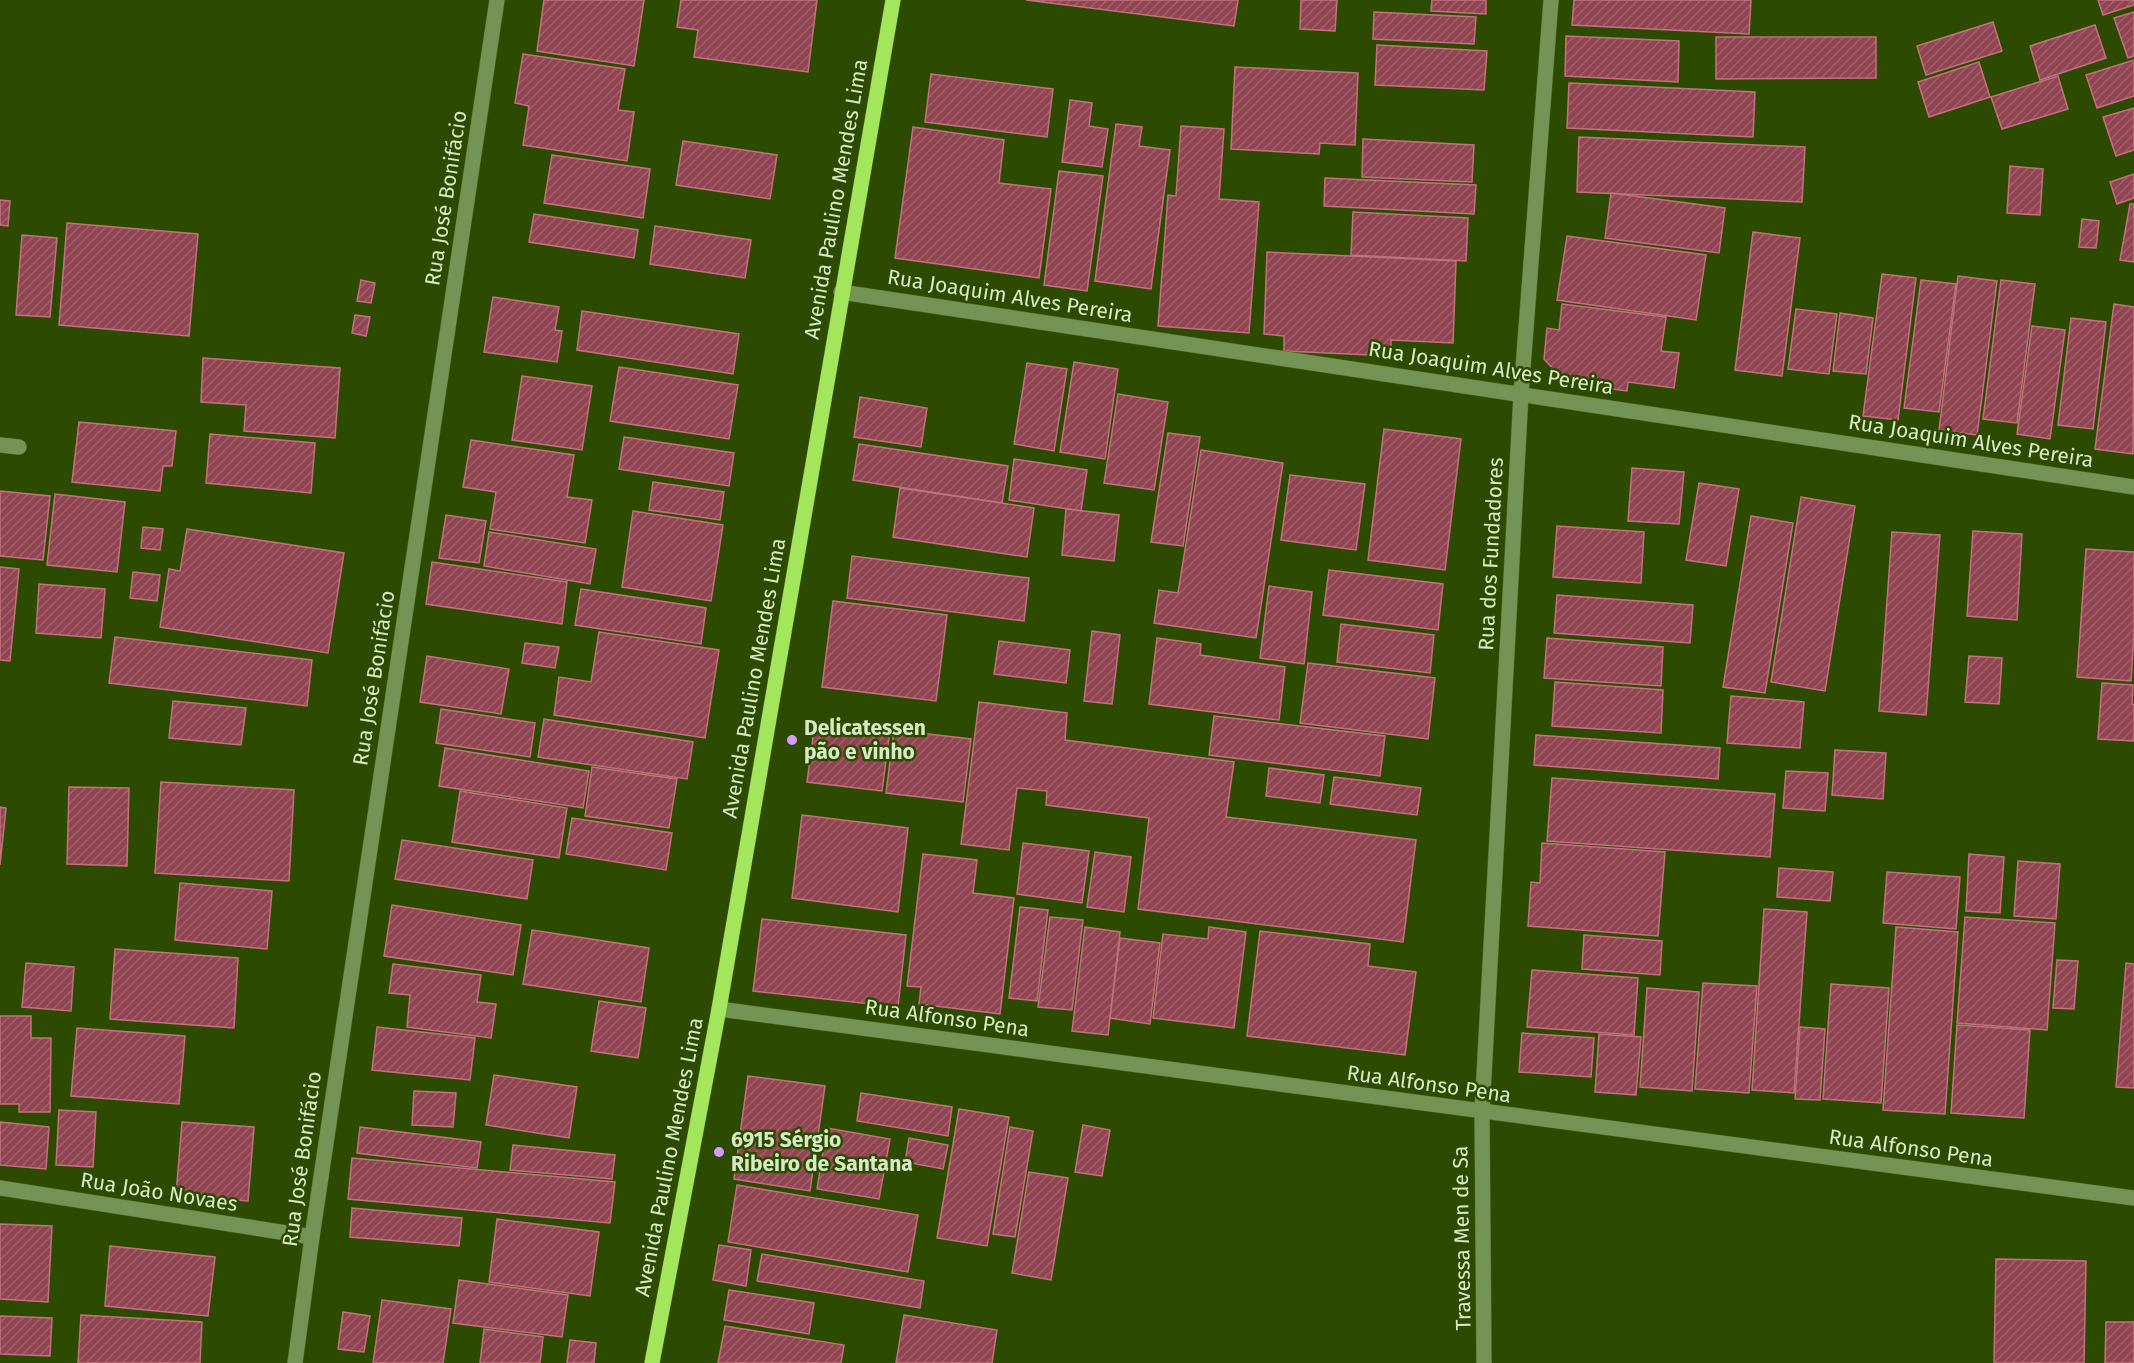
<svg xmlns="http://www.w3.org/2000/svg" width="2134" height="1363" font-family="'Fira Sans',sans-serif">
<defs>
<pattern id="building-hatch" width="6" height="6" patternUnits="userSpaceOnUse" patternTransform="scale(1.5)"><rect width="6" height="6" fill="#914553"/><path d="M-1 1l2-2M0 6l6-6M5 7l2-2" fill="none" stroke="#a0606a"/></pattern>
</defs>
<rect width="100%" height="100%" fill="#2d4b00"/>
<g fill="url(#building-hatch)" stroke="#c2727e" stroke-width="1.5">
<path d="M 544,0 L 644,0 L 634,66 L 537,51 Z"/>
<path d="M 681,0 L 817,0 L 808,72 L 694,57 L 698,30 L 677,27 Z"/>
<path d="M 1026,0 L 1238,0 L 1234,26 Z"/>
<path d="M 1301,0 L 1337,0 L 1335,31 L 1300,29 Z"/>
<path d="M 1432,0 L 1486,0 L 1486,14 L 1431,11 Z"/>
<path d="M 1574,0 L 1751,0 L 1749,34 L 1572,25 Z"/>
<path d="M 2098,0 L 2134,0 L 2134,5 L 2103,15 Z"/>
<path d="M 1374,12 L 1476,17 L 1474,44 L 1373,39 Z"/>
<path d="M 2134,12 L 2134,56 L 2128,58 L 2114,18 Z"/>
<path d="M 1993,22 L 2002,51 L 1926,75 L 1917,46 Z"/>
<path d="M 2095,25 L 2106,58 L 2040,80 L 2030,46 Z"/>
<path d="M 1566,36 L 1679,41 L 1678,82 L 1565,76 Z"/>
<path d="M 1716,37 L 1876,37 L 1876,78 L 1716,79 Z"/>
<path d="M 1377,45 L 1487,51 L 1484,90 L 1375,85 Z"/>
<path d="M 523,54 L 625,69 L 618,110 L 634,112 L 627,161 L 523,145 L 529,106 L 515,103 Z"/>
<path d="M 2134,60 L 2134,96 L 2097,108 L 2086,75 Z"/>
<path d="M 1979,62 L 1990,97 L 1929,117 L 1918,82 Z"/>
<path d="M 1235,67 L 1358,73 L 1355,145 L 1320,143 L 1319,154 L 1231,149 Z"/>
<path d="M 931,74 L 1053,89 L 1047,137 L 925,122 Z"/>
<path d="M 2058,76 L 2068,109 L 2002,129 L 1991,97 Z"/>
<path d="M 1569,83 L 1755,92 L 1753,137 L 1567,128 Z"/>
<path d="M 1070,100 L 1092,103 L 1089,126 L 1108,129 L 1102,167 L 1062,162 Z"/>
<path d="M 2134,108 L 2134,150 L 2116,156 L 2103,117 Z"/>
<path d="M 1116,124 L 1142,127 L 1139,146 L 1170,150 L 1151,289 L 1095,281 Z"/>
<path d="M 1181,126 L 1224,129 L 1219,199 L 1259,202 L 1249,333 L 1158,326 L 1168,195 L 1176,196 Z"/>
<path d="M 913,127 L 1004,140 L 999,183 L 1051,189 L 1039,278 L 895,258 Z"/>
<path d="M 1579,137 L 1805,147 L 1802,202 L 1577,192 Z"/>
<path d="M 1363,139 L 1474,145 L 1472,182 L 1362,177 Z"/>
<path d="M 683,141 L 777,155 L 770,199 L 676,185 Z"/>
<path d="M 552,155 L 650,169 L 643,218 L 544,203 Z"/>
<path d="M 2010,166 L 2043,169 L 2040,215 L 2007,213 Z"/>
<path d="M 1059,171 L 1103,176 L 1087,291 L 1044,285 Z"/>
<path d="M 2134,174 L 2134,198 L 2117,204 L 2110,182 Z"/>
<path d="M 1325,178 L 1476,185 L 1474,214 L 1324,206 Z"/>
<path d="M 1611,193 L 1725,208 L 1719,253 L 1605,238 Z"/>
<path d="M 0,200 L 10,201 L 8,226 L 0,225 Z"/>
<path d="M 2130,204 L 2134,204 L 2134,262 L 2120,260 Z"/>
<path d="M 1353,212 L 1468,218 L 1466,261 L 1351,255 Z"/>
<path d="M 534,214 L 638,230 L 634,258 L 529,242 Z"/>
<path d="M 2082,219 L 2099,221 L 2096,248 L 2079,247 Z"/>
<path d="M 67,223 L 198,234 L 189,336 L 59,325 Z"/>
<path d="M 655,226 L 751,240 L 745,278 L 650,264 Z"/>
<path d="M 1753,232 L 1800,238 L 1782,376 L 1735,370 Z"/>
<path d="M 22,235 L 57,238 L 50,317 L 16,315 Z"/>
<path d="M 1567,236 L 1706,255 L 1696,320 L 1557,300 Z"/>
<path d="M 1267,252 L 1456,261 L 1453,343 L 1391,340 L 1391,356 L 1284,351 L 1284,336 L 1264,334 Z"/>
<path d="M 1882,274 L 1916,278 L 1898,420 L 1863,416 Z"/>
<path d="M 1958,276 L 1997,281 L 1977,435 L 1939,430 Z"/>
<path d="M 361,280 L 375,283 L 371,303 L 357,301 Z"/>
<path d="M 1921,280 L 1956,284 L 1939,412 L 1904,408 Z"/>
<path d="M 2001,280 L 2035,284 L 2017,423 L 1983,419 Z"/>
<path d="M 493,297 L 559,307 L 555,330 L 562,331 L 557,362 L 484,352 Z"/>
<path d="M 1562,304 L 1666,317 L 1661,351 L 1679,353 L 1674,388 L 1628,382 L 1627,391 L 1566,383 L 1544,359 L 1547,328 L 1559,330 Z"/>
<path d="M 2114,304 L 2134,307 L 2133,454 L 2095,449 Z"/>
<path d="M 1796,309 L 1837,314 L 1829,374 L 1788,369 Z"/>
<path d="M 582,311 L 739,334 L 733,374 L 577,350 Z"/>
<path d="M 1840,313 L 1873,318 L 1866,374 L 1833,371 Z"/>
<path d="M 355,315 L 370,317 L 366,336 L 352,333 Z"/>
<path d="M 2071,318 L 2106,322 L 2093,429 L 2058,425 Z"/>
<path d="M 2032,326 L 2065,330 L 2050,439 L 2017,434 Z"/>
<path d="M 203,358 L 340,368 L 335,438 L 244,431 L 246,405 L 201,402 Z"/>
<path d="M 1074,362 L 1118,369 L 1105,459 L 1060,452 Z"/>
<path d="M 1027,363 L 1067,369 L 1054,451 L 1014,444 Z"/>
<path d="M 619,367 L 738,385 L 729,439 L 610,421 Z"/>
<path d="M 522,376 L 592,386 L 582,450 L 512,440 Z"/>
<path d="M 1118,394 L 1168,402 L 1154,490 L 1104,483 Z"/>
<path d="M 860,397 L 927,408 L 921,447 L 854,437 Z"/>
<path d="M 79,422 L 176,431 L 172,466 L 163,466 L 160,491 L 72,482 Z"/>
<path d="M 1384,429 L 1461,439 L 1445,570 L 1368,560 Z"/>
<path d="M 1168,433 L 1200,437 L 1183,546 L 1151,542 Z"/>
<path d="M 210,434 L 315,443 L 311,493 L 206,483 Z"/>
<path d="M 624,437 L 734,453 L 729,486 L 619,469 Z"/>
<path d="M 471,440 L 574,455 L 567,497 L 592,500 L 585,543 L 490,529 L 496,492 L 463,487 Z"/>
<path d="M 859,444 L 1008,466 L 1002,503 L 853,480 Z"/>
<path d="M 1201,450 L 1283,463 L 1256,638 L 1154,623 L 1159,590 L 1178,593 Z"/>
<path d="M 1014,459 L 1087,470 L 1081,511 L 1009,500 Z"/>
<path d="M 1632,468 L 1684,472 L 1679,524 L 1628,521 Z"/>
<path d="M 1290,475 L 1365,484 L 1356,550 L 1281,540 Z"/>
<path d="M 653,482 L 724,492 L 720,520 L 649,510 Z"/>
<path d="M 1699,483 L 1739,489 L 1726,566 L 1686,560 Z"/>
<path d="M 900,488 L 1034,508 L 1027,557 L 893,537 Z"/>
<path d="M 0,491 L 50,496 L 43,560 L 0,556 Z"/>
<path d="M 55,494 L 125,502 L 117,572 L 47,565 Z"/>
<path d="M 1801,497 L 1855,506 L 1825,691 L 1771,682 Z"/>
<path d="M 1066,509 L 1119,515 L 1114,561 L 1062,555 Z"/>
<path d="M 633,511 L 723,525 L 711,601 L 622,587 Z"/>
<path d="M 446,515 L 486,521 L 479,563 L 439,558 Z"/>
<path d="M 1751,516 L 1793,523 L 1765,693 L 1723,687 Z"/>
<path d="M 1557,526 L 1644,532 L 1641,583 L 1553,577 Z"/>
<path d="M 143,527 L 163,529 L 160,550 L 141,548 Z"/>
<path d="M 187,529 L 344,553 L 328,653 L 160,627 L 169,569 L 180,571 Z"/>
<path d="M 1973,531 L 2022,534 L 2017,620 L 1967,616 Z"/>
<path d="M 489,532 L 596,549 L 590,584 L 484,566 Z"/>
<path d="M 1892,532 L 1940,535 L 1926,715 L 1879,711 Z"/>
<path d="M 2086,549 L 2134,552 L 2134,634 L 2131,681 L 2077,677 Z"/>
<path d="M 852,556 L 1029,578 L 1024,621 L 847,598 Z"/>
<path d="M 432,562 L 567,582 L 562,624 L 426,604 Z"/>
<path d="M 0,567 L 19,569 L 10,661 L 0,660 Z"/>
<path d="M 1329,570 L 1443,584 L 1438,630 L 1323,615 Z"/>
<path d="M 133,572 L 160,575 L 157,601 L 130,598 Z"/>
<path d="M 39,584 L 105,589 L 101,638 L 36,633 Z"/>
<path d="M 1269,586 L 1312,592 L 1304,664 L 1260,658 Z"/>
<path d="M 581,589 L 706,608 L 701,644 L 575,625 Z"/>
<path d="M 1557,595 L 1693,605 L 1690,643 L 1554,633 Z"/>
<path d="M 833,601 L 947,615 L 936,701 L 822,687 Z"/>
<path d="M 1341,624 L 1434,635 L 1430,673 L 1337,662 Z"/>
<path d="M 1092,631 L 1120,635 L 1112,704 L 1084,701 Z"/>
<path d="M 599,632 L 719,650 L 705,738 L 554,715 L 559,677 L 591,682 Z"/>
<path d="M 115,637 L 312,660 L 307,706 L 109,683 Z"/>
<path d="M 1157,638 L 1201,644 L 1200,655 L 1285,667 L 1279,720 L 1149,704 Z"/>
<path d="M 1547,638 L 1663,647 L 1661,686 L 1544,678 Z"/>
<path d="M 999,641 L 1070,650 L 1066,683 L 994,674 Z"/>
<path d="M 525,643 L 559,647 L 555,668 L 522,663 Z"/>
<path d="M 427,656 L 509,669 L 501,714 L 420,702 Z"/>
<path d="M 1969,656 L 2002,658 L 1999,704 L 1965,702 Z"/>
<path d="M 1308,663 L 1435,678 L 1428,739 L 1300,723 Z"/>
<path d="M 1555,682 L 1663,690 L 1661,733 L 1552,726 Z"/>
<path d="M 2102,683 L 2133,685 L 2132,704 L 2134,705 L 2134,741 L 2098,739 Z"/>
<path d="M 1731,696 L 1804,702 L 1800,748 L 1727,743 Z"/>
<path d="M 173,701 L 246,708 L 241,745 L 169,738 Z"/>
<path d="M 979,702 L 1067,713 L 1065,740 L 1234,762 L 1226,817 L 1416,840 L 1403,942 L 1138,909 L 1149,818 L 1046,805 L 1047,791 L 1017,788 L 1009,850 L 961,844 Z"/>
<path d="M 441,709 L 535,723 L 530,757 L 436,743 Z"/>
<path d="M 1214,716 L 1385,736 L 1380,776 L 1209,755 Z"/>
<path d="M 544,719 L 693,742 L 687,779 L 538,757 Z"/>
<path d="M 815,722 L 890,730 L 882,791 L 807,782 Z"/>
<path d="M 894,730 L 971,739 L 963,802 L 886,793 Z"/>
<path d="M 1536,735 L 1720,748 L 1718,779 L 1534,765 Z"/>
<path d="M 445,748 L 589,771 L 583,808 L 439,786 Z"/>
<path d="M 1835,750 L 1886,753 L 1883,799 L 1832,795 Z"/>
<path d="M 592,767 L 677,779 L 669,828 L 585,816 Z"/>
<path d="M 1269,768 L 1324,775 L 1320,803 L 1266,796 Z"/>
<path d="M 1786,771 L 1828,773 L 1825,811 L 1783,808 Z"/>
<path d="M 1334,777 L 1421,788 L 1417,815 L 1330,804 Z"/>
<path d="M 1552,778 L 1775,794 L 1770,857 L 1547,841 Z"/>
<path d="M 161,782 L 294,790 L 289,881 L 155,873 Z"/>
<path d="M 69,787 L 129,788 L 127,866 L 67,864 Z"/>
<path d="M 460,791 L 567,808 L 559,858 L 452,842 Z"/>
<path d="M 0,807 L 6,808 L 0,865 Z"/>
<path d="M 802,815 L 908,828 L 898,912 L 792,898 Z"/>
<path d="M 572,818 L 672,833 L 666,870 L 566,854 Z"/>
<path d="M 402,840 L 533,860 L 527,899 L 395,879 Z"/>
<path d="M 1023,843 L 1089,851 L 1082,903 L 1017,894 Z"/>
<path d="M 1542,843 L 1665,852 L 1658,936 L 1528,926 L 1531,882 L 1540,883 Z"/>
<path d="M 1095,852 L 1131,857 L 1124,912 L 1087,907 Z"/>
<path d="M 923,854 L 977,860 L 973,893 L 1014,898 L 1000,1014 L 919,1004 L 921,987 L 907,986 Z"/>
<path d="M 1969,854 L 2004,857 L 2000,913 L 1966,911 Z"/>
<path d="M 2018,861 L 2060,864 L 2056,919 L 2014,916 Z"/>
<path d="M 1779,868 L 1833,872 L 1830,901 L 1777,897 Z"/>
<path d="M 1887,872 L 1960,877 L 1956,929 L 1883,923 Z"/>
<path d="M 180,883 L 272,891 L 267,949 L 175,940 Z"/>
<path d="M 392,905 L 521,925 L 513,975 L 384,956 Z"/>
<path d="M 1020,907 L 1048,910 L 1037,1001 L 1009,998 Z"/>
<path d="M 1764,909 L 1807,912 L 1794,1093 L 1752,1090 Z"/>
<path d="M 1050,917 L 1083,920 L 1072,1010 L 1038,1007 Z"/>
<path d="M 1965,917 L 2055,923 L 2047,1030 L 1957,1023 Z"/>
<path d="M 762,919 L 906,935 L 898,1007 L 753,991 Z"/>
<path d="M 1085,927 L 1120,932 L 1108,1035 L 1072,1031 Z"/>
<path d="M 1209,927 L 1246,932 L 1234,1028 L 1153,1018 L 1163,934 L 1208,939 Z"/>
<path d="M 1896,927 L 1958,932 L 1945,1114 L 1883,1110 Z"/>
<path d="M 532,930 L 649,948 L 641,1002 L 523,984 Z"/>
<path d="M 1260,931 L 1370,944 L 1368,966 L 1416,972 L 1405,1055 L 1247,1036 Z"/>
<path d="M 1584,935 L 1662,941 L 1660,975 L 1582,969 Z"/>
<path d="M 1120,938 L 1160,943 L 1150,1024 L 1110,1018 Z"/>
<path d="M 115,949 L 238,958 L 234,1028 L 110,1019 Z"/>
<path d="M 2057,960 L 2078,961 L 2074,1009 L 2053,1008 Z"/>
<path d="M 26,963 L 74,967 L 71,1011 L 22,1007 Z"/>
<path d="M 2126,963 L 2134,964 L 2134,1088 L 2116,1087 Z"/>
<path d="M 393,964 L 481,975 L 477,1002 L 496,1004 L 491,1038 L 407,1027 L 410,995 L 389,993 Z"/>
<path d="M 1532,970 L 1638,978 L 1634,1035 L 1527,1027 Z"/>
<path d="M 1703,983 L 1757,986 L 1749,1093 L 1695,1089 Z"/>
<path d="M 1831,984 L 1889,988 L 1881,1103 L 1823,1099 Z"/>
<path d="M 1647,988 L 1699,992 L 1692,1091 L 1640,1087 Z"/>
<path d="M 599,1001 L 646,1008 L 638,1058 L 591,1051 Z"/>
<path d="M 0,1016 L 31,1016 L 31,1038 L 51,1038 L 50,1112 L 19,1112 L 19,1104 L 0,1104 Z"/>
<path d="M 1957,1025 L 2030,1030 L 2024,1118 L 1951,1113 Z"/>
<path d="M 377,1027 L 475,1038 L 470,1080 L 372,1070 Z"/>
<path d="M 1800,1027 L 1825,1029 L 1820,1100 L 1795,1099 Z"/>
<path d="M 77,1028 L 185,1036 L 179,1104 L 71,1096 Z"/>
<path d="M 1522,1033 L 1594,1038 L 1591,1077 L 1519,1072 Z"/>
<path d="M 1599,1034 L 1641,1037 L 1636,1095 L 1595,1092 Z"/>
<path d="M 494,1075 L 577,1087 L 569,1138 L 486,1125 Z"/>
<path d="M 748,1076 L 825,1086 L 810,1191 L 734,1179 Z"/>
<path d="M 414,1091 L 456,1093 L 453,1127 L 412,1125 Z"/>
<path d="M 861,1093 L 952,1107 L 948,1136 L 857,1121 Z"/>
<path d="M 959,1109 L 1009,1117 L 987,1246 L 937,1238 Z"/>
<path d="M 59,1110 L 96,1112 L 93,1167 L 56,1165 Z"/>
<path d="M 0,1122 L 49,1127 L 46,1169 L 0,1165 Z"/>
<path d="M 182,1122 L 254,1127 L 248,1201 L 176,1195 Z"/>
<path d="M 1083,1125 L 1110,1130 L 1102,1176 L 1075,1172 Z"/>
<path d="M 360,1127 L 481,1142 L 477,1168 L 357,1153 Z"/>
<path d="M 1010,1127 L 1033,1131 L 1015,1237 L 993,1234 Z"/>
<path d="M 827,1128 L 890,1139 L 879,1199 L 817,1189 Z"/>
<path d="M 909,1138 L 948,1145 L 943,1169 L 905,1162 Z"/>
<path d="M 513,1145 L 615,1155 L 612,1179 L 510,1170 Z"/>
<path d="M 352,1158 L 615,1182 L 610,1223 L 348,1199 Z"/>
<path d="M 1029,1172 L 1068,1178 L 1051,1280 L 1012,1273 Z"/>
<path d="M 737,1185 L 918,1215 L 908,1272 L 728,1242 Z"/>
<path d="M 352,1208 L 462,1218 L 459,1246 L 350,1237 Z"/>
<path d="M 497,1219 L 599,1232 L 590,1296 L 489,1282 Z"/>
<path d="M 0,1224 L 52,1226 L 48,1302 L 0,1299 Z"/>
<path d="M 719,1245 L 751,1250 L 746,1286 L 713,1280 Z"/>
<path d="M 110,1246 L 215,1257 L 208,1316 L 105,1306 Z"/>
<path d="M 762,1254 L 924,1281 L 920,1308 L 757,1281 Z"/>
<path d="M 1996,1259 L 2086,1261 L 2084,1363 L 1994,1363 Z"/>
<path d="M 459,1280 L 568,1295 L 562,1337 L 453,1323 Z"/>
<path d="M 729,1290 L 814,1303 L 809,1334 L 724,1320 Z"/>
<path d="M 382,1300 L 451,1309 L 443,1363 L 373,1363 Z"/>
<path d="M 343,1312 L 370,1316 L 364,1352 L 338,1349 Z"/>
<path d="M 81,1315 L 202,1322 L 200,1363 L 78,1363 Z"/>
<path d="M 904,1315 L 997,1330 L 992,1363 L 896,1363 Z"/>
<path d="M 0,1316 L 52,1318 L 50,1356 L 0,1354 Z"/>
<path d="M 2106,1322 L 2134,1322 L 2134,1363 L 2105,1363 Z"/>
<path d="M 725,1326 L 844,1345 L 841,1363 L 718,1363 Z"/>
<path d="M 484,1329 L 543,1337 L 540,1363 L 480,1363 Z"/>
<path d="M 570,1340 L 596,1343 L 594,1363 L 567,1363 Z"/>
</g>
<g fill="none" stroke-linecap="round" stroke-linejoin="round">
<defs>
<g id="minor">
<path d="M 841,292 L 2134,487"/>
<path d="M 0,445 L 19,447"/>
<path d="M 719,1009 L 2134,1198"/>
<path d="M 0,1188 L 312,1237"/>
<path d="M 295,1363 L 312,1237 L 497,0"/>
<path d="M 1484,1363 L 1482,1112 L 1521,394 L 1551,0"/>
</g>
<path id="major" d="M 652,1363 L 719,1009 L 893,0"/>
</defs>
<use href="#minor" stroke="#4c6824" stroke-width="16"/>
<use href="#major" stroke="#4c6824" stroke-width="16"/>
<use href="#minor" stroke="#749455" stroke-width="15"/>
<use href="#major" stroke="#a4e65b" stroke-width="15"/>
</g>
<g fill="#d59cfb" stroke="#2d4b00" stroke-width="2">
<circle cx="792" cy="740" r="6"/>
<circle cx="719" cy="1152" r="6"/>
</g>
<g text-anchor="middle" stroke-width="5" stroke-linejoin="round" paint-order="stroke">
<g font-size="21" fill="#d7eac7" stroke="#2d4b00">
<text transform="translate(446 198) rotate(-81)" y="7">Rua José Bonifácio</text>
<text transform="translate(836 199) rotate(-80)" y="7">Avenida Paulino Mendes Lima</text>
<text transform="translate(1010 296) rotate(9)" y="7">Rua Joaquim Alves Pereira</text>
<text transform="translate(1491 368) rotate(9)" y="7">Rua Joaquim Alves Pereira</text>
<text transform="translate(1971 441) rotate(9)" y="7">Rua Joaquim Alves Pereira</text>
<text transform="translate(1491 554) rotate(-87)" y="7">Rua dos Fundadores</text>
<text transform="translate(374 678) rotate(-81)" y="7">Rua José Bonifácio</text>
<text transform="translate(754 678) rotate(-80)" y="7">Avenida Paulino Mendes Lima</text>
<text transform="translate(947 1018) rotate(8)" y="7">Rua Alfonso Pena</text>
<text transform="translate(1429 1084) rotate(8)" y="7">Rua Alfonso Pena</text>
<text transform="translate(1911 1148) rotate(8)" y="7">Rua Alfonso Pena</text>
<text transform="translate(669 1157) rotate(-79)" y="7">Avenida Paulino Mendes Lima</text>
<text transform="translate(302 1159) rotate(-82)" y="7">Rua José Bonifácio</text>
<text transform="translate(159 1192) rotate(9)" y="7">Rua João Novaes</text>
<text transform="translate(1462 1238) rotate(-91)" y="7">Travessa Men de Sa</text>
</g>
<g font-size="21" font-weight="bold" fill="#d7eac7" stroke="#2d4b00" text-anchor="start">
<text x="804" y="735">Delicatessen<tspan x="804" dy="24">pão e vinho</tspan></text>
<text x="731" y="1147">6915 Sérgio<tspan x="731" dy="24">Ribeiro de Santana</tspan></text>
</g>
</g>
</svg>
